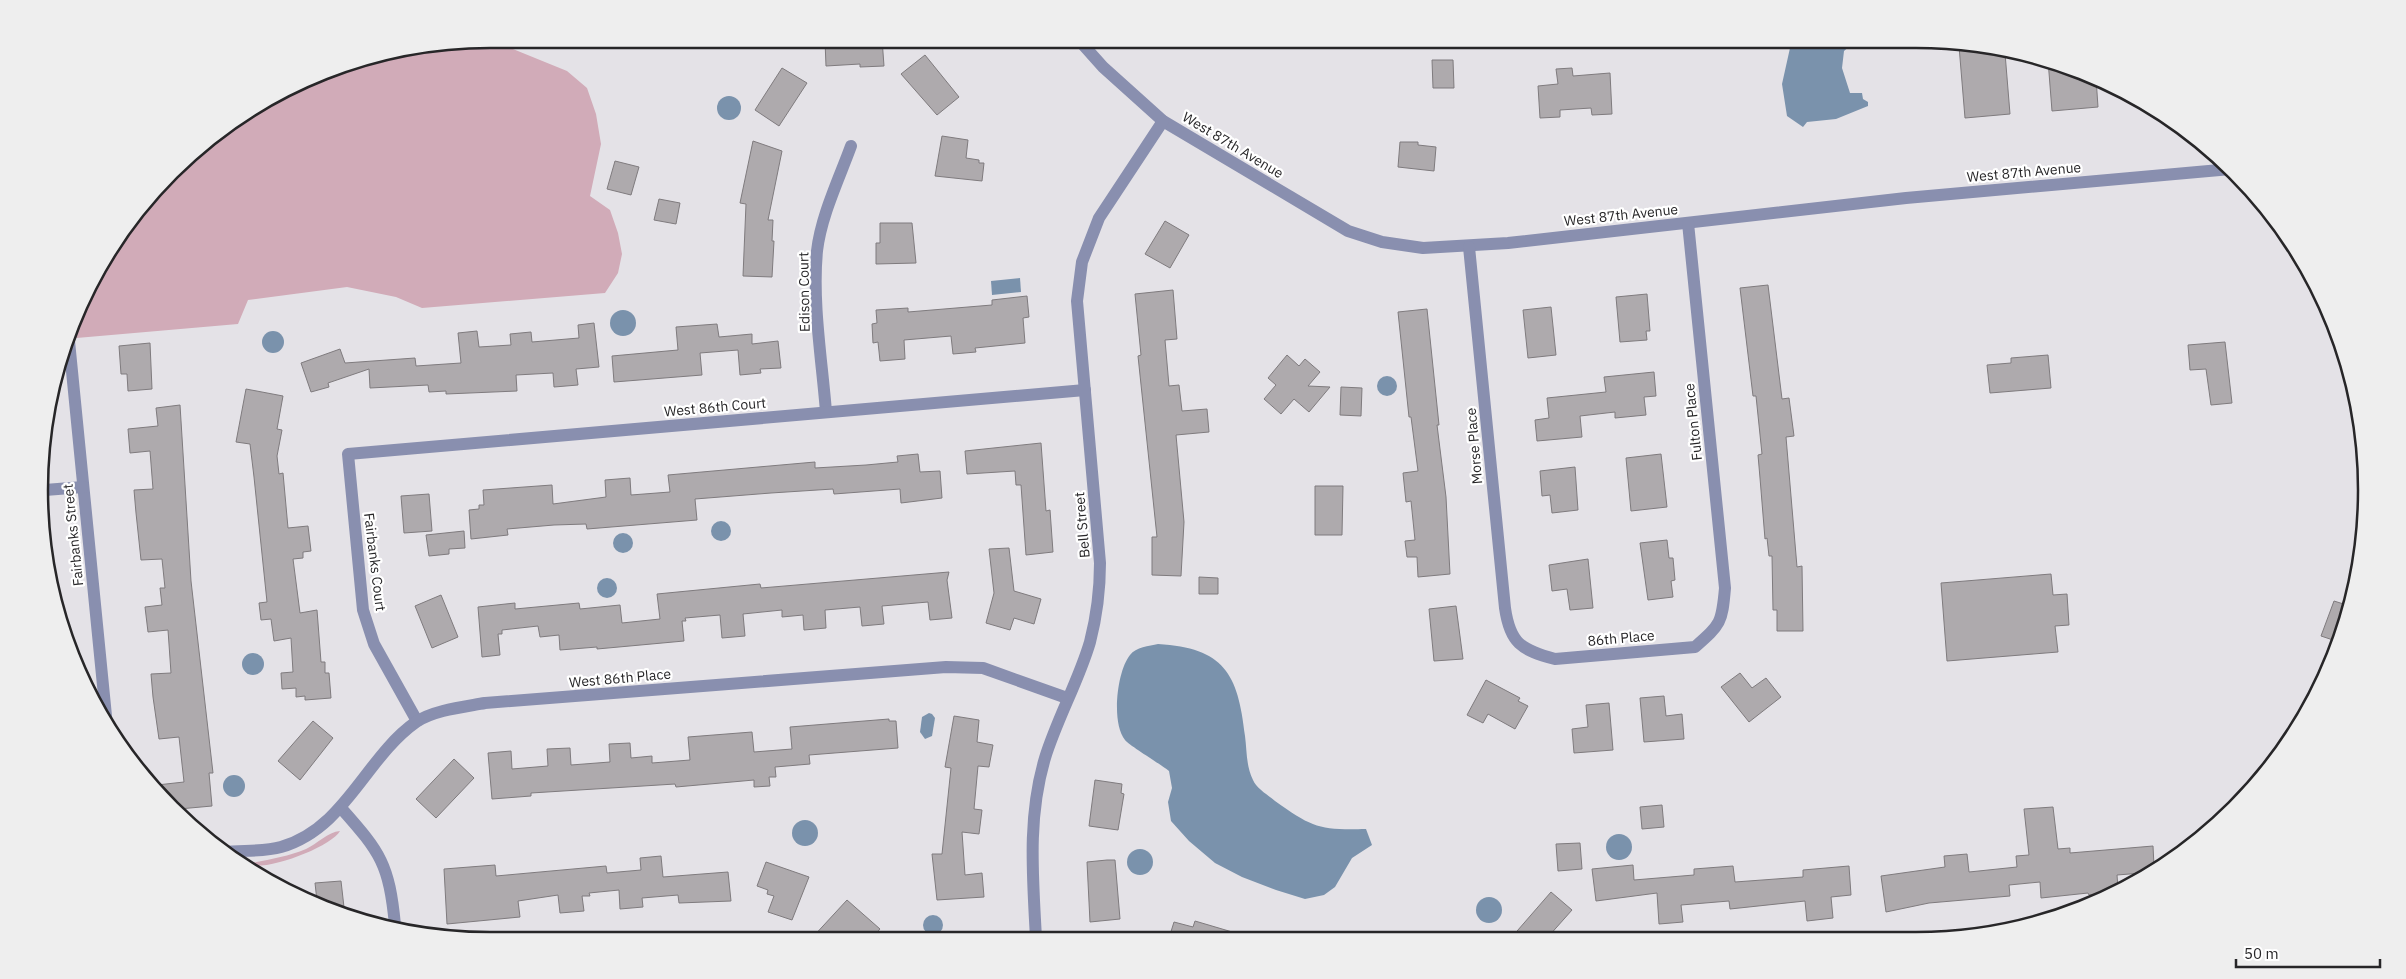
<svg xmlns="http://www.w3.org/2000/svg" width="2406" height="979" font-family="'IBM Plex Sans',sans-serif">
<rect width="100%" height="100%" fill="#e4e2e7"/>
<g fill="#d1abb8">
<path d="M 488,39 L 567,71 L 587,88 L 596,114 L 601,144 L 590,196 L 610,210 L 618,233 L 622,254 L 618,273 L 605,293 L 422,308 L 396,297 L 347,287 L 248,300 L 238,324 L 65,339 L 99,264 L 193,150 L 264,99 L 344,63 Z"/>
<path d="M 340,831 C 331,847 264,873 246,864 C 266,860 287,857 306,849 C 317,844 328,832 340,831 Z"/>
</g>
<g fill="#7a92ac">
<path d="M 1792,39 L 1858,39 L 1844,51 L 1842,68 L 1850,93 L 1862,93 L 1863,99 L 1868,102 L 1868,106 L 1836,119 L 1807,122 L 1803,127 L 1787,116 L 1782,84 Z"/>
<circle cx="729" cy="108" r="12"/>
<path d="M 1020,278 L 1021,292 L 992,295 L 991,281 Z"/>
<circle cx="623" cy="323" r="13"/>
<circle cx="273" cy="342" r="11"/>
<circle cx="1387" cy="386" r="10"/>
<circle cx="721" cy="531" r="10"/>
<circle cx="623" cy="543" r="10"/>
<circle cx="607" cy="588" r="10"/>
<path d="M 1158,644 C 1224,648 1238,673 1245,736 C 1247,751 1246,766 1253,780 C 1256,788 1268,795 1275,801 C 1313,828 1319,830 1366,829 L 1372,845 L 1352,858 L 1335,887 L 1324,895 L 1305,899 L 1276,890 L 1242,877 L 1215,863 L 1189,841 L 1171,821 L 1168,802 L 1172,788 L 1169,771 C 1159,763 1130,746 1125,740 C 1111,723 1117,671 1130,655 C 1136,647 1149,646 1158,644 Z"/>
<circle cx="253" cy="664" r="11"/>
<path d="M 929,713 L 932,714 L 935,718 L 932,736 L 925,739 L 920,732 L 922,717 Z"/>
<circle cx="234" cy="786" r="11"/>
<circle cx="805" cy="833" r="13"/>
<circle cx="1619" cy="847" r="13"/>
<circle cx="1140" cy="862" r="13"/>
<circle cx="1489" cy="910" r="13"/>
<circle cx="933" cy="925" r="10"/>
</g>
<g fill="#aeaaad" stroke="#7f7b7e">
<path d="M 851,39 L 882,39 L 884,66 L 860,67 L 860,64 L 826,66 L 825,41 Z"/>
<path d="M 1959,46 L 2005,53 L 2010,114 L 1965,118 Z"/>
<path d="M 925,55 L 959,97 L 937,115 L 901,74 Z"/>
<path d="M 1432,60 L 1453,60 L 1454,88 L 1433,88 Z"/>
<path d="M 2048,60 L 2061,63 L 2096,78 L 2098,107 L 2052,111 Z"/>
<path d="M 782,68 L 807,83 L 779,126 L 755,110 Z"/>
<path d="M 1572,68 L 1573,76 L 1610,73 L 1612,114 L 1592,115 L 1591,108 L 1560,110 L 1560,117 L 1540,118 L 1538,86 L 1558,84 L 1556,69 Z"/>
<path d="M 942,136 L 968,140 L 966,158 L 979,160 L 979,163 L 984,163 L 982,181 L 935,176 Z"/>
<path d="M 753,141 L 782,151 L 768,220 L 773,220 L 772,241 L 774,241 L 772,277 L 743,276 L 746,204 L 740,203 Z"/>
<path d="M 1400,142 L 1418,142 L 1418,145 L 1436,147 L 1434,171 L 1398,167 Z"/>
<path d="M 615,161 L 639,167 L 631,195 L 607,189 Z"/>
<path d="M 659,199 L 680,203 L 676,224 L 654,220 Z"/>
<path d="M 1165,221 L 1189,235 L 1170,268 L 1145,254 Z"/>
<path d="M 880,223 L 912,223 L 916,263 L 876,264 L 876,243 L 880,243 Z"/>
<path d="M 1768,285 L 1782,399 L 1789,398 L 1794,436 L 1786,437 L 1797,567 L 1802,566 L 1803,631 L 1777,631 L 1777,610 L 1773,610 L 1772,556 L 1769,556 L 1767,538 L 1765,539 L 1760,478 L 1758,455 L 1762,454 L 1756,396 L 1753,396 L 1740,288 Z"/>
<path d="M 1173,290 L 1177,339 L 1165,340 L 1169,386 L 1179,385 L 1182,411 L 1207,409 L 1209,432 L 1176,435 L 1184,522 L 1181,576 L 1152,575 L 1152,537 L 1157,537 L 1138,356 L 1141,355 L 1135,294 Z"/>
<path d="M 1647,294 L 1650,331 L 1646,331 L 1647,340 L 1620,342 L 1616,297 Z"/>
<path d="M 1027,296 L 1029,317 L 1023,318 L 1025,343 L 975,348 L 976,352 L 953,354 L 951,336 L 904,340 L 905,359 L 880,361 L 878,342 L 873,343 L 872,324 L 877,323 L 876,310 L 908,308 L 908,312 L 992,305 L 992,300 Z"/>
<path d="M 1551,307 L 1556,355 L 1528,358 L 1523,310 Z"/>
<path d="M 1427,309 L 1439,425 L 1437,425 L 1446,497 L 1450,574 L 1418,577 L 1417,557 L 1407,557 L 1405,541 L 1415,540 L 1411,501 L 1406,502 L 1403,473 L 1418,471 L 1411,417 L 1409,417 L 1398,312 Z"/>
<path d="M 594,323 L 599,367 L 576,369 L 578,385 L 554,387 L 553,373 L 516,375 L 517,391 L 446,394 L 446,391 L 429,392 L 428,385 L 370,388 L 369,369 L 328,383 L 329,387 L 311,392 L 301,363 L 340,349 L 345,363 L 415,358 L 416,366 L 461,363 L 458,333 L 477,331 L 479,347 L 511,345 L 510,334 L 531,332 L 532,342 L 579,338 L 578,325 Z"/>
<path d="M 717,324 L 719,337 L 752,334 L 752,344 L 778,341 L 781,368 L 760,369 L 761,373 L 740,375 L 738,350 L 700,353 L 702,375 L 614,382 L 612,356 L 678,350 L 676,327 Z"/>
<path d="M 2225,342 L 2232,403 L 2211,405 L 2206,369 L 2190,370 L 2188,345 Z"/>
<path d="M 150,343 L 152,389 L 128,391 L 127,374 L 121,374 L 119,346 Z"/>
<path d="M 1287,355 L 1299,366 L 1305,359 L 1320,372 L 1308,386 L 1330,387 L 1309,412 L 1294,399 L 1281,414 L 1264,399 L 1276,385 L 1268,378 Z"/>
<path d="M 2048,355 L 2051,388 L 1990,393 L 1987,365 L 2011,363 L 2011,358 Z"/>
<path d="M 1654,372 L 1656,396 L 1644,397 L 1646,415 L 1615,418 L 1615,412 L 1580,416 L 1582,437 L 1537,441 L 1535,420 L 1549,418 L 1547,398 L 1606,392 L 1604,377 Z"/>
<path d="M 1341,387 L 1362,388 L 1361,416 L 1340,415 Z"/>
<path d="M 246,389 L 283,396 L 277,429 L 282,430 L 277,456 L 279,474 L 283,473 L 288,528 L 308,526 L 311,551 L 303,552 L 303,558 L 293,559 L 300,613 L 317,610 L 321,662 L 325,662 L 325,673 L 329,673 L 331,698 L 305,700 L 305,696 L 296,697 L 296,688 L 282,689 L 281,673 L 293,672 L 291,638 L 274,641 L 271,619 L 261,620 L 259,603 L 267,602 L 254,477 L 250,444 L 236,442 Z"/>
<path d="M 180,405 L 191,581 L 213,773 L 209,773 L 212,806 L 179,809 L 157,785 L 184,782 L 179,737 L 159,739 L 153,697 L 151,674 L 171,673 L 168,630 L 148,632 L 145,607 L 162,605 L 160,588 L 165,588 L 162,559 L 141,560 L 136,513 L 134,490 L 153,489 L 150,451 L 130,453 L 128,429 L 158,426 L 156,408 Z"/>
<path d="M 1041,443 L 1046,511 L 1050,510 L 1053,552 L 1026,555 L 1021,485 L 1016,485 L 1015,471 L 967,474 L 965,451 Z"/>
<path d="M 918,454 L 920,472 L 940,471 L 942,498 L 901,503 L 900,489 L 834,494 L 833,489 L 771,493 L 695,499 L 697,520 L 587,529 L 586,524 L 554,525 L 507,529 L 508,535 L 471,539 L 469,510 L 479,509 L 479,505 L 484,505 L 483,490 L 552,485 L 553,504 L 606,497 L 605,480 L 630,478 L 631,495 L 670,492 L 668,475 L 815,462 L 815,468 L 866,465 L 898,462 L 897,456 Z"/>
<path d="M 1661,454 L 1667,507 L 1631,511 L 1626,458 Z"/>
<path d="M 1575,467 L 1578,510 L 1552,513 L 1550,495 L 1542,496 L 1540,471 Z"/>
<path d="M 1315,486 L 1343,486 L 1342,535 L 1315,535 Z"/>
<path d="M 429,494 L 432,531 L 404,533 L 401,496 Z"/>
<path d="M 464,531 L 465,548 L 449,549 L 449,554 L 429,556 L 426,535 Z"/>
<path d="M 1667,540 L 1669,558 L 1673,558 L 1675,580 L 1671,581 L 1673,597 L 1648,600 L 1640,543 Z"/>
<path d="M 1009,548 L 1014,591 L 1041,599 L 1034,624 L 1014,618 L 1010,630 L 986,623 L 994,593 L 989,549 Z"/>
<path d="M 1588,559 L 1593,608 L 1570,610 L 1567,589 L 1552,591 L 1549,565 Z"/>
<path d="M 949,572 L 947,580 L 952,618 L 930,620 L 928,602 L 882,606 L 884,624 L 862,626 L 860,607 L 825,610 L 826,628 L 804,630 L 803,615 L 782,617 L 782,610 L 743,614 L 745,636 L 722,638 L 720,615 L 685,618 L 686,621 L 682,621 L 684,641 L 597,649 L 597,647 L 560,650 L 559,635 L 540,637 L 538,626 L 502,630 L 502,634 L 498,634 L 500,655 L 482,657 L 478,607 L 515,603 L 515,609 L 579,603 L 580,609 L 620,605 L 622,623 L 660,619 L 657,594 L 760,584 L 761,588 Z"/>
<path d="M 2051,574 L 2053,595 L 2067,594 L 2069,625 L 2055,626 L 2058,652 L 1947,661 L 1941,583 Z"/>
<path d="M 1199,577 L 1218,578 L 1218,594 L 1199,594 Z"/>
<path d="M 441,595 L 458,637 L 432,648 L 415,606 Z"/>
<path d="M 2334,601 L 2350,606 L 2339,642 L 2321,636 Z"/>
<path d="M 1456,606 L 1463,659 L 1434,661 L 1429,609 Z"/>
<path d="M 1740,673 L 1752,688 L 1766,678 L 1781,697 L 1749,722 L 1721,687 Z"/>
<path d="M 1486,680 L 1520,698 L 1518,701 L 1528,706 L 1515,729 L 1488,714 L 1483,723 L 1467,715 Z"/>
<path d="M 1664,696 L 1666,716 L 1682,714 L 1684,739 L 1644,742 L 1640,698 Z"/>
<path d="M 1609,703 L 1613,750 L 1574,753 L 1572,729 L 1588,727 L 1586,705 Z"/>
<path d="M 954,716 L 979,720 L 977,742 L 993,745 L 989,767 L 978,766 L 974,809 L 982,810 L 979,834 L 962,832 L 965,875 L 982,873 L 984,897 L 937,900 L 932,854 L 942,854 L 951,768 L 945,767 Z"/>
<path d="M 889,719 L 889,721 L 896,721 L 898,748 L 809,755 L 810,764 L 775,767 L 776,777 L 769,777 L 770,786 L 754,787 L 754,780 L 676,787 L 675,784 L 531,793 L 531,796 L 492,799 L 488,753 L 511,751 L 512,769 L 548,766 L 547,749 L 570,748 L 571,765 L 610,762 L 609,744 L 630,743 L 631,758 L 652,756 L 652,763 L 690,760 L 688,737 L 752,732 L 754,752 L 792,749 L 790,727 Z"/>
<path d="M 313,721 L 333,738 L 300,780 L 278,761 Z"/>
<path d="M 454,759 L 474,778 L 436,818 L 416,799 Z"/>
<path d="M 1095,780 L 1122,784 L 1121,793 L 1124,794 L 1118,830 L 1089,826 Z"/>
<path d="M 1662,805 L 1664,827 L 1642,829 L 1640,807 Z"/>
<path d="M 2053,807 L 2058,849 L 2070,848 L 2070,853 L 2153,846 L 2154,866 L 2142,873 L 2117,875 L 2118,888 L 2109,894 L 2089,895 L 2088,893 L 2041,898 L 2040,882 L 2009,885 L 2010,896 L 1929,903 L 1886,912 L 1881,876 L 1945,867 L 1944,856 L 1967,854 L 1969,872 L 2017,867 L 2016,856 L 2029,855 L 2024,809 Z"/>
<path d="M 1580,843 L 1582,869 L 1558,871 L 1556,844 Z"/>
<path d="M 661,856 L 663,877 L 728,872 L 731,901 L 679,903 L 678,895 L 642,898 L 643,907 L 620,909 L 619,890 L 589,893 L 590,896 L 582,896 L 584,911 L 560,913 L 558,895 L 518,901 L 520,917 L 447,924 L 444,869 L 495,865 L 496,876 L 606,866 L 607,873 L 641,870 L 640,858 Z"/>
<path d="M 1107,860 L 1115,860 L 1120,919 L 1090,922 L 1087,862 Z"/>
<path d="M 766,862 L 809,877 L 792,920 L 768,912 L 774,896 L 767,894 L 768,890 L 757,886 Z"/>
<path d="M 1633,865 L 1634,880 L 1694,875 L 1694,869 L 1733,866 L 1735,882 L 1803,877 L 1803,870 L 1849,866 L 1851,895 L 1831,897 L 1833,918 L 1807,921 L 1805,901 L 1730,909 L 1729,901 L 1681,905 L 1683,922 L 1659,924 L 1657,893 L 1596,901 L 1592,869 Z"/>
<path d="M 341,881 L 345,916 L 317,901 L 315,883 Z"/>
<path d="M 1551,892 L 1572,910 L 1548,937 L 1511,938 Z"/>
<path d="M 847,900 L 880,929 L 871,939 L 811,939 Z"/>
<path d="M 1195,921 L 1239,934 L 1238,938 L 1169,938 L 1174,922 L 1193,927 Z"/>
</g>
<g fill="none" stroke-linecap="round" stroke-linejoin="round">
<g stroke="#898faf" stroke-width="12">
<path d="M 1078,39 L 1103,67 L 1163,121 L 1348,231 L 1382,242 L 1423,248 L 1508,243 L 1906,198 L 2231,169"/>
<path d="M 1469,247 L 1505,608 C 1510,643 1521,650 1555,659 L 1695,647 C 1721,624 1722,623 1725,588 L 1688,223"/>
<path d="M 69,341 L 107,726"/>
<path d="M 826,412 C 822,361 812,302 817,251 C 821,216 839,179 851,146"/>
<path d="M 45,490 L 83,487"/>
<path d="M 417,721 L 374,644 L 363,610 L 348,454 L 1085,390"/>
<path d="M 341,808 C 381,853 389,864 395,925"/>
<path d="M 224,852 C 242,850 264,852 281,847 C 346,828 365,758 416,722 C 434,710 463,707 485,703 L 946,667 L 983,668 L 1067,698"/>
<path d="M 1036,939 C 1033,878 1027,818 1045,758 C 1057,719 1079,680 1090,642 C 1097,615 1100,590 1100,563 L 1077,301 L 1082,262 L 1099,218 L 1163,121"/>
</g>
</g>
<g text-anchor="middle" stroke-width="4.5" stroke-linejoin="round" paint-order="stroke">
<g font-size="14" fill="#272628" stroke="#fff">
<text transform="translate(1233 145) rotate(31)" y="5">West 87th Avenue</text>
<text transform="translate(2024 172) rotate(-5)" y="5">West 87th Avenue</text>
<text transform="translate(1621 215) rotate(-6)" y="5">West 87th Avenue</text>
<text transform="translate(804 292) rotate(-91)" y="5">Edison Court</text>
<text transform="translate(715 407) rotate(-5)" y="5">West 86th Court</text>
<text transform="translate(1693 422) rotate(-96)" y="5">Fulton Place</text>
<text transform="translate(1474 446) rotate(-95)" y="5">Morse Place</text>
<text transform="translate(1082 525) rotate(-95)" y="5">Bell Street</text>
<text transform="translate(73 535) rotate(-96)" y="5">Fairbanks Street</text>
<text transform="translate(375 562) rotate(83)" y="5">Fairbanks Court</text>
<text transform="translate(1621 638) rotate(-5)" y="5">86th Place</text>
<text transform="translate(620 678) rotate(-5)" y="5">West 86th Place</text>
</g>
</g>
<path d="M0 0H2406V979H0ZM490 48H1916A442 442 0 0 1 2358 490V490A442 442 0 0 1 1916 932H490A442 442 0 0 1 48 490V490A442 442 0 0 1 490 48Z" fill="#eee" fill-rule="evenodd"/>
<path fill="none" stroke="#272628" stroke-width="2.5" d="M490 48H1916A442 442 0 0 1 2358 490V490A442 442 0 0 1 1916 932H490A442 442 0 0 1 48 490V490A442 442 0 0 1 490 48Z"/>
<path d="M2236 959v8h144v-8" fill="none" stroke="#272628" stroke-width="2.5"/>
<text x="2244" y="959" font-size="15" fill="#272628" stroke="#ffffff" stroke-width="4" paint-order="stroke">50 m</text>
</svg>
